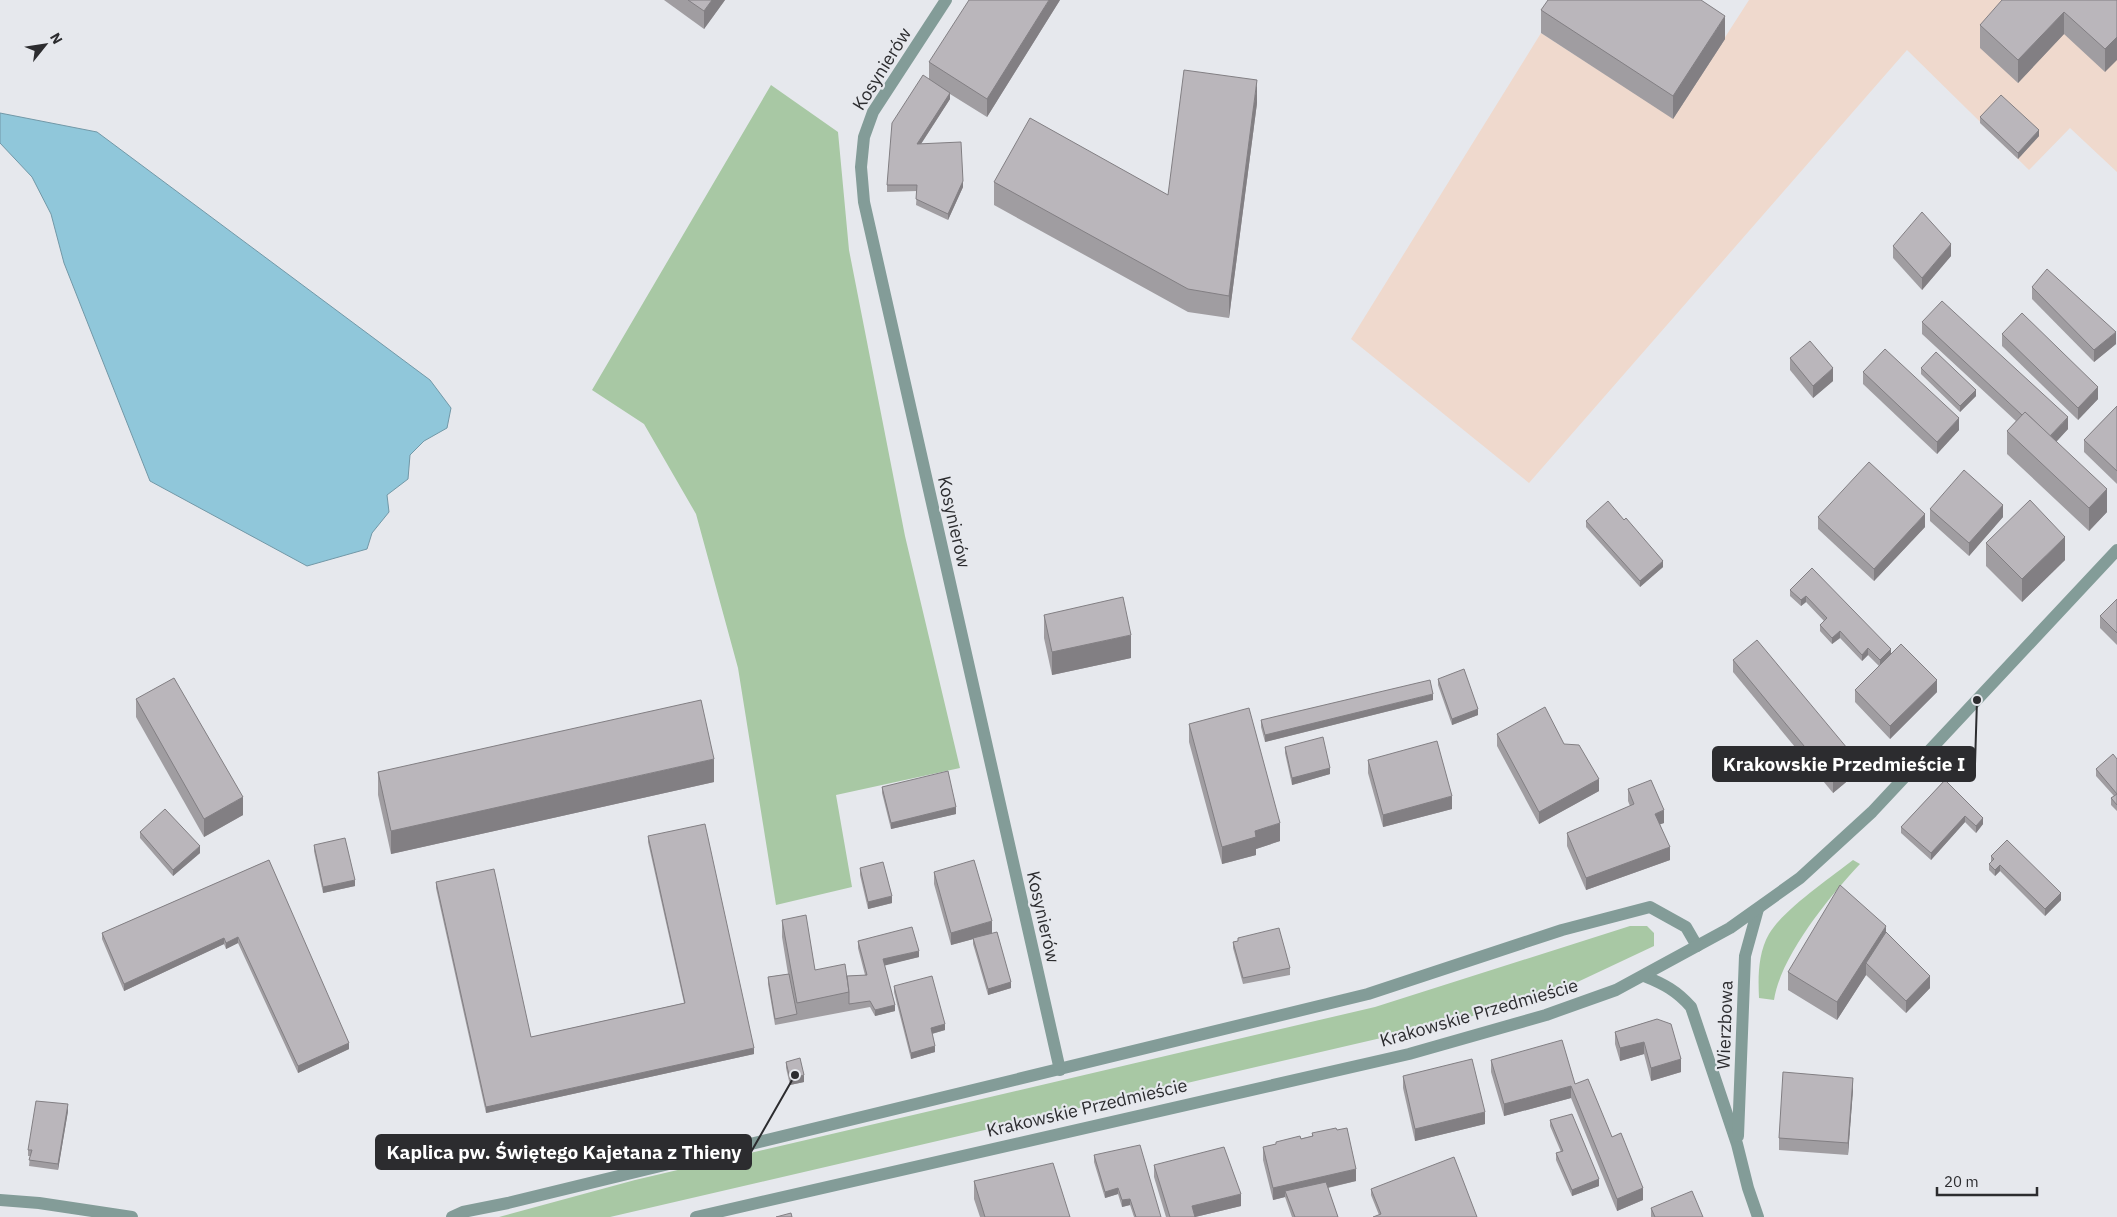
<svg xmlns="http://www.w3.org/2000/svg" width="2117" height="1217" font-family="'IBM Plex Sans',sans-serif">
<rect width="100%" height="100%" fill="#e6e8ed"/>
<path fill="#efd9cd" d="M 1749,0 L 2117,0 L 2117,172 L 2070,128 L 2029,170 L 1907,50 L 1529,483 L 1351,339 L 1541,33 L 1673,118 Z"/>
<g fill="#a8c8a4">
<path d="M 771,85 L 838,132 L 849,250 L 905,536 L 960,768 L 836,795 L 852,887 L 776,905 L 738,668 L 696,514 L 644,424 L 592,390 Z"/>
<path d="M 1853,860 L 1860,864 C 1830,896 1781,955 1774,1000 L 1759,998 C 1758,977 1758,953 1769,934 C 1784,909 1829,879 1853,860 Z"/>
<path d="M 1630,926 L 1647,926 L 1654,933 L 1654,946 L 1569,986 L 1463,1019 L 610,1217 L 499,1217 L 635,1180 L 1375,1007 Z"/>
</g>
<path fill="#90c7da" stroke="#7298a7" d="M 0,113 L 97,132 L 430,380 L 451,408 L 447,428 L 424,441 L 410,455 L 408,479 L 387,495 L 389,512 L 372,533 L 367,549 L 307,566 L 150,481 L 64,263 L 51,214 L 32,177 L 0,143 Z"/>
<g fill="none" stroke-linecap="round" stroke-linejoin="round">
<path stroke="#839c98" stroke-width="12" d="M 452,1217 L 463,1212 L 508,1203 L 1368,994 L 1562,930 L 1650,907 L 1686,927 L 1697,946"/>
<g stroke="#839c98" stroke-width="12">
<path d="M 946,0 L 873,112 L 864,137 L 861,167 L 864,202 L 1060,1070"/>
<path d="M 1644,976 C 1664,984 1677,991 1691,1007 L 1737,1144 L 1748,1188 L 1758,1217"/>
<path d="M 1738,1136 L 1745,956 L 1758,909"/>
<path d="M 0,1200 L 39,1203 L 132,1217"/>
</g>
<path stroke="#839c98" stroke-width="12" d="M 696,1217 L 1409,1054 L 1546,1015 L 1616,990 L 1730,928 L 1800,878 L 1872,812 L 2117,550"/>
</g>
<g fill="#a09da1">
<path d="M 664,0 L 725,0 L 704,29 Z"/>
<path d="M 1060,0 L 987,117 L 950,94 L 950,99 L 921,144 L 963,187 L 948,220 L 916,205 L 917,191 L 887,192 L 887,185 L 929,79 L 929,62 Z"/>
<path d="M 2117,0 L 2105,72 L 2064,34 L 2018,83 L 1980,48 L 1980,25 Z"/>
<path d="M 1541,10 L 1725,39 L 1673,119 L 1541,33 Z"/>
<path d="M 1257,103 L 1229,318 L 1188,312 L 994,205 L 994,182 L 1168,195 Z"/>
<path d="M 1980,117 L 2039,136 L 2018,159 L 1980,123 Z"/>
<path d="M 1893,246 L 1951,256 L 1922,290 L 1893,258 Z"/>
<path d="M 2032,287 L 2116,344 L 2094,362 L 2032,299 Z"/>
<path d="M 1922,322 L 2068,429 L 2056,441 L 2107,512 L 2089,531 L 2007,454 L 2007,431 L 2016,421 L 1922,334 Z"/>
<path d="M 2002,334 L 2098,399 L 2078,420 L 2002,346 Z"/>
<path d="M 1790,358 L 1833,381 L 1813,398 L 1790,370 Z"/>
<path d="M 1921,368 L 1976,396 L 1960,412 L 1921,374 Z"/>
<path d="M 1863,372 L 1959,430 L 1937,454 L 1863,384 Z"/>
<path d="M 2117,406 L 2117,484 L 2084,452 L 2084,440 Z"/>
<path d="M 1930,509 L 2003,517 L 1969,556 L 1930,521 Z"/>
<path d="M 1818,517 L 1925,527 L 1874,581 L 1818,529 Z"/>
<path d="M 1586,521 L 1663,567 L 1640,587 L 1586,527 Z"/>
<path d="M 1986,543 L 2065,560 L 2022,602 L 1986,566 Z"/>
<path d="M 1812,568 L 1891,653 L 1937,692 L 1890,739 L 1855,702 L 1855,690 L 1879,666 L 1868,655 L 1862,661 L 1840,638 L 1832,644 L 1820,631 L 1820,625 L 1824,621 L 1806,602 L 1801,606 L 1790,596 L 1790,590 Z"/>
<path d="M 2117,599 L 2117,645 L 2100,628 L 2100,616 Z"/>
<path d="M 1044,615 L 1131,658 L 1052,675 L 1044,638 Z"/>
<path d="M 1733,660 L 1857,773 L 1833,793 L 1733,672 Z"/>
<path d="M 1438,679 L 1478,715 L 1452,725 L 1438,685 Z"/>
<path d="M 136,699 L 243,815 L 204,837 L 136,717 Z"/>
<path d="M 1433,700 L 1265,742 L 1261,727 L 1261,720 Z"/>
<path d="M 1189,724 L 1280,841 L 1256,849 L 1256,855 L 1222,864 L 1189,742 Z"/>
<path d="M 1497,734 L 1564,744 L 1599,791 L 1539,824 L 1497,746 Z"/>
<path d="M 1285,747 L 1330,774 L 1292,785 L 1285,753 Z"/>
<path d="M 2117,759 L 2117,811 L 2111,805 L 2111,798 L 2114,796 L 2096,776 L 2096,769 Z"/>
<path d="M 1368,760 L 1452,809 L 1383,827 L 1368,773 Z"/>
<path d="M 378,772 L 714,782 L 391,854 L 378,795 Z"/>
<path d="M 1945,780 L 1983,824 L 1976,833 L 1965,822 L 1931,860 L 1901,833 L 1901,827 Z"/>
<path d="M 882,787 L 956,814 L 891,829 L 882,793 Z"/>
<path d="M 1628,789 L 1664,823 L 1660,824 L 1670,860 L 1586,890 L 1567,846 L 1567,833 L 1630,806 L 1628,801 Z"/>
<path d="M 140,832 L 200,853 L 173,876 L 140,838 Z"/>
<path d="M 648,836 L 754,1054 L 486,1113 L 436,888 L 436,882 L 531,1037 L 684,1003 L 648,842 Z"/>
<path d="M 314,845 L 355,886 L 323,893 L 314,851 Z"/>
<path d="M 1991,856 L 2061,900 L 2045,916 L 2000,871 L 1995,876 L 1989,870 L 1989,864 L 1991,862 Z"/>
<path d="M 269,860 L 349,1049 L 298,1073 L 238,943 L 226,949 L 224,944 L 124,991 L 102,939 L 102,933 Z"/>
<path d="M 860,868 L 892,903 L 868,909 L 860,875 Z"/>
<path d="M 934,872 L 992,933 L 1011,988 L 988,995 L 973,944 L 973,939 L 951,945 L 934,884 Z"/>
<path d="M 782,920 L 815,970 L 847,976 L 865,975 L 858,948 L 858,941 L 919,957 L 884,965 L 895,1011 L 875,1016 L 870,1007 L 775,1025 L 768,984 L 768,977 L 788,974 L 782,937 Z"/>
<path d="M 1886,932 L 1930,988 L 1906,1013 L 1866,975 L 1837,1020 L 1788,990 L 1788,972 Z"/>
<path d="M 1233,942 L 1290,968 L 1290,975 L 1243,984 L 1233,948 Z"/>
<path d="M 894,986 L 945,1030 L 932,1034 L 935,1052 L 911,1059 L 894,992 Z"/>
<path d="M 1657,1019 L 1681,1072 L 1651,1081 L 1644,1054 L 1620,1061 L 1615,1044 L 1615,1032 Z"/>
<path d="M 1491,1060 L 1575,1084 L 1612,1137 L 1643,1200 L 1617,1211 L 1571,1098 L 1504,1116 L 1491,1072 Z"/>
<path d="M 786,1062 L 804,1082 L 790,1085 L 786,1068 Z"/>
<path d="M 1403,1076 L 1485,1124 L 1415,1141 L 1403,1088 Z"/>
<path d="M 1853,1090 L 1848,1155 L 1779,1150 L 1779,1138 Z"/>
<path d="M 68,1111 L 58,1170 L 29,1166 L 30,1156 L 28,1156 L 28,1150 Z"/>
<path d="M 1550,1120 L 1599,1186 L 1572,1196 L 1556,1160 L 1556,1153 L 1561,1152 L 1550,1126 Z"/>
<path d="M 1312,1133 L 1356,1181 L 1328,1188 L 1338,1217 L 1292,1217 L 1285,1197 L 1273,1200 L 1263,1160 L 1263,1147 L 1312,1136 Z"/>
<path d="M 1094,1155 L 1161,1217 L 1134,1217 L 1130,1205 L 1122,1207 L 1118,1194 L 1105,1198 L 1094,1162 Z"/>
<path d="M 1154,1165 L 1241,1206 L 1195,1217 L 1166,1217 L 1154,1177 Z"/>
<path d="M 974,1181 L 1070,1217 L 980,1217 L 974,1199 Z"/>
<path d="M 1371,1189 L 1477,1217 L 1379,1215 L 1371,1195 Z"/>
<path d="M 1651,1208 L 1703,1217 L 1651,1217 Z"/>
</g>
<g fill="#827f83">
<path d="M 712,0 L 725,0 L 704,29 L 704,11 Z"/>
<path d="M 1049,0 L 1060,0 L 987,117 L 987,99 Z"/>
<path d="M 2064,12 L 2064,34 L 2018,83 L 2018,60 Z"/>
<path d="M 1725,16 L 1725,39 L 1673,119 L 1673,96 Z"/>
<path d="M 2117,37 L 2117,60 L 2105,72 L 2105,49 Z"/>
<path d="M 1257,80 L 1257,103 L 1229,318 L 1229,296 Z"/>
<path d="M 950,93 L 950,99 L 917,150 L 917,144 Z"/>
<path d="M 2039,130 L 2039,136 L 2018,159 L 2018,153 Z"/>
<path d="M 963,181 L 963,187 L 948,220 L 948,214 Z"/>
<path d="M 1951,244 L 1951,256 L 1922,290 L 1922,278 Z"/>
<path d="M 2116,332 L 2116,344 L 2094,362 L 2094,350 Z"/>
<path d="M 1833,368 L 1833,381 L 1813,398 L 1813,386 Z"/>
<path d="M 2098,387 L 2098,399 L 2078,420 L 2078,408 Z"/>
<path d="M 1976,390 L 1976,396 L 1960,412 L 1960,406 Z"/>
<path d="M 2068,417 L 2068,429 L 2048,451 L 2048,439 Z"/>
<path d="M 1959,418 L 1959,430 L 1937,454 L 1937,442 Z"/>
<path d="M 2107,489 L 2107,512 L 2089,531 L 2089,508 Z"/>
<path d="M 2003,505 L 2003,517 L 1969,556 L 1969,543 Z"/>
<path d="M 1925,514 L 1925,527 L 1874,581 L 1874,569 Z"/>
<path d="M 2065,537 L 2065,560 L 2022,602 L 2022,579 Z"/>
<path d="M 1663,561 L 1663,567 L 1640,587 L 1640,581 Z"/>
<path d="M 1806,596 L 1806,602 L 1801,606 L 1801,600 Z"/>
<path d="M 1840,631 L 1840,638 L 1832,644 L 1832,638 Z"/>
<path d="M 1131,635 L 1131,658 L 1052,675 L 1052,652 Z"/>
<path d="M 1868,648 L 1868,655 L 1862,661 L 1862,655 Z"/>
<path d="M 1891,649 L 1891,655 L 1880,666 L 1880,660 Z"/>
<path d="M 1937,680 L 1937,692 L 1890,739 L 1890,726 Z"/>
<path d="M 1433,694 L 1433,700 L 1265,742 L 1265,735 Z"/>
<path d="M 1478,709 L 1478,715 L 1452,725 L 1452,719 Z"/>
<path d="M 714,759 L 714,782 L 391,854 L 391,831 Z"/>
<path d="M 1857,760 L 1857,773 L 1833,793 L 1833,781 Z"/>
<path d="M 1330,768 L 1330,774 L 1292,785 L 1292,778 Z"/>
<path d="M 1599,779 L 1599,791 L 1539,824 L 1539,812 Z"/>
<path d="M 1452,796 L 1452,809 L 1383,827 L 1383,815 Z"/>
<path d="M 243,797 L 243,815 L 204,837 L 204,819 Z"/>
<path d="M 956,807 L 956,814 L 891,829 L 891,823 Z"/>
<path d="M 1664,810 L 1664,823 L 1655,826 L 1655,814 Z"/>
<path d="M 1965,816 L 1965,822 L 1931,860 L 1931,853 Z"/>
<path d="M 1983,818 L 1983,824 L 1976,833 L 1976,826 Z"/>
<path d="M 1280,823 L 1280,841 L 1256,849 L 1256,855 L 1222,864 L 1222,847 L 1255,831 Z"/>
<path d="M 200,846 L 200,853 L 173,876 L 173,870 Z"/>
<path d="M 1670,847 L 1670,860 L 1586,890 L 1586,878 Z"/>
<path d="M 2000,865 L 2000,871 L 1995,876 L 1995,870 Z"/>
<path d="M 355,880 L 355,886 L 323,893 L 323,887 Z"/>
<path d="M 2061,893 L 2061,900 L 2045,916 L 2045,909 Z"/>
<path d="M 892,896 L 892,903 L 868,909 L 868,902 Z"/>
<path d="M 992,921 L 992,934 L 951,945 L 951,933 Z"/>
<path d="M 1886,926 L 1886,944 L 1866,963 L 1866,975 L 1837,1020 L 1837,1002 Z"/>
<path d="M 238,937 L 238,943 L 226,949 L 226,943 Z"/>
<path d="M 224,938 L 224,944 L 124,991 L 124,984 Z"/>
<path d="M 919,951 L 919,957 L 883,966 L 883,959 Z"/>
<path d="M 1930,976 L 1930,988 L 1906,1013 L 1906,1001 Z"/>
<path d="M 1011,982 L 1011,988 L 988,995 L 988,989 Z"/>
<path d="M 895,1005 L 895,1011 L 875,1016 L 875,1010 Z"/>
<path d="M 945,1024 L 945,1030 L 931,1034 L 931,1028 Z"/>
<path d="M 1644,1042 L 1644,1054 L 1620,1061 L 1620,1048 Z"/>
<path d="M 349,1043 L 349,1049 L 298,1073 L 298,1066 Z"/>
<path d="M 935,1046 L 935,1052 L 911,1059 L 911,1053 Z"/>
<path d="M 754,1048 L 754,1054 L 486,1113 L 486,1107 Z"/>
<path d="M 1681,1059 L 1681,1072 L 1651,1081 L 1651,1068 Z"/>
<path d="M 804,1075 L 804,1082 L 790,1085 L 790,1079 Z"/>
<path d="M 1853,1078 L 1853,1090 L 1848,1155 L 1848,1143 Z"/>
<path d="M 1571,1086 L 1571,1098 L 1504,1116 L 1504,1104 Z"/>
<path d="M 68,1104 L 68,1111 L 58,1170 L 58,1164 Z"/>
<path d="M 1485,1112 L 1485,1124 L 1415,1141 L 1415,1129 Z"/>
<path d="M 1356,1169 L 1356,1181 L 1287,1197 L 1285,1191 L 1285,1197 L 1273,1200 L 1273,1188 Z"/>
<path d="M 1599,1179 L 1599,1186 L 1572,1196 L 1572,1190 Z"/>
<path d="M 1118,1188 L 1118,1194 L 1105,1198 L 1105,1192 Z"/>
<path d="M 1643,1188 L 1643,1200 L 1617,1211 L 1617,1199 Z"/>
<path d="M 1241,1194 L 1241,1206 L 1195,1217 L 1192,1206 Z"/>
<path d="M 1130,1199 L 1130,1205 L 1122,1207 L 1122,1200 Z"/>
</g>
<g fill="#bab6bb" stroke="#827f83">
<path d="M 688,0 L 712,0 L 704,11 Z"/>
<path d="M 969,0 L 1049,0 L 987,99 L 929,62 Z"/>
<path d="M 1548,0 L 1701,0 L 1725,16 L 1673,96 L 1541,10 Z"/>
<path d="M 2002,0 L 2117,0 L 2117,37 L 2105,49 L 2064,12 L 2018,60 L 1980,25 Z"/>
<path d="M 1184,70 L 1257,80 L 1229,296 L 1188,289 L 994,182 L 1030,118 L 1168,195 Z"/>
<path d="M 923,75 L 950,93 L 917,144 L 961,142 L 963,181 L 948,214 L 916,199 L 917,185 L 887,185 L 892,123 Z"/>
<path d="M 2001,95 L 2039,130 L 2018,153 L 1980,117 Z"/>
<path d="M 1922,212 L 1951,244 L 1922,278 L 1893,246 Z"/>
<path d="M 2047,269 L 2116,332 L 2094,350 L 2032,287 Z"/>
<path d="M 1942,301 L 2068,417 L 2050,436 L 2025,412 L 2022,415 L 1922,322 Z"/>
<path d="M 2022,313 L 2098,387 L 2078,408 L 2002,334 Z"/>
<path d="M 1810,341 L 1833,368 L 1813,386 L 1790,358 Z"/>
<path d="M 1885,349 L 1959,418 L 1937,442 L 1863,372 Z"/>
<path d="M 1936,352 L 1976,390 L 1960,406 L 1921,368 Z"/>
<path d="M 2117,406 L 2117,471 L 2084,440 Z"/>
<path d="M 2025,412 L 2107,489 L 2089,508 L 2007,431 Z"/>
<path d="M 1869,462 L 1925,514 L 1874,569 L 1818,517 Z"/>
<path d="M 1964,470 L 2003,505 L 1969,543 L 1930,509 Z"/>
<path d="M 2030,500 L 2065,537 L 2022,579 L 1986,543 Z"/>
<path d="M 1608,501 L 1624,520 L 1626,518 L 1663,561 L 1640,581 L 1586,521 Z"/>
<path d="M 1812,568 L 1891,649 L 1880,660 L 1868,648 L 1862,655 L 1840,631 L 1832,638 L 1820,625 L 1827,618 L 1806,596 L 1801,600 L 1790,590 Z"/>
<path d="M 1123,597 L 1131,635 L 1052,652 L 1044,615 Z"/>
<path d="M 2117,599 L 2117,633 L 2100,616 Z"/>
<path d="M 1757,640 L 1857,760 L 1833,781 L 1733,660 Z"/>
<path d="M 1901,644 L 1937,680 L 1890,726 L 1855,690 Z"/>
<path d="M 1464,669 L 1478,709 L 1452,719 L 1438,679 Z"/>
<path d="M 174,678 L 243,797 L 204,819 L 136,699 Z"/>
<path d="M 1430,680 L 1433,694 L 1265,735 L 1261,720 Z"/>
<path d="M 701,700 L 714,759 L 391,831 L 378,772 Z"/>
<path d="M 1545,707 L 1564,744 L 1579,745 L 1599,779 L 1539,812 L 1497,734 Z"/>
<path d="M 1249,708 L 1280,823 L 1255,831 L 1256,837 L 1222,847 L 1189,724 Z"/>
<path d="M 1323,737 L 1330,768 L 1292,778 L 1285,747 Z"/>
<path d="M 1437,741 L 1452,796 L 1383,815 L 1368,760 Z"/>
<path d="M 2113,754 L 2117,759 L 2117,805 L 2111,798 L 2117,794 L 2096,769 Z"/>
<path d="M 948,771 L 956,807 L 891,823 L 882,787 Z"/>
<path d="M 1651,780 L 1664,810 L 1655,814 L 1670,847 L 1586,878 L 1567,833 L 1634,804 L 1628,789 Z"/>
<path d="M 1945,780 L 1983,818 L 1976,826 L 1965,816 L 1931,853 L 1901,827 Z"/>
<path d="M 165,809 L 200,846 L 173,870 L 140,832 Z"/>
<path d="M 705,824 L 754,1048 L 486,1107 L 436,882 L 494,869 L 531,1037 L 685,1003 L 648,836 Z"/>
<path d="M 345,838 L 355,880 L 323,887 L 314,845 Z"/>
<path d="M 2007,840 L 2061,893 L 2045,909 L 2000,865 L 1995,870 L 1989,864 L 1994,859 L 1991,856 Z"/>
<path d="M 269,860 L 349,1043 L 298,1066 L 238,937 L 226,943 L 224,938 L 124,984 L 102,933 Z"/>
<path d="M 974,860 L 992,921 L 951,933 L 934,872 Z"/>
<path d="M 883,862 L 892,896 L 868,902 L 860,868 Z"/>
<path d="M 1840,885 L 1886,926 L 1837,1002 L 1788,972 Z"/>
<path d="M 806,915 L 815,970 L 845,964 L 849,992 L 797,1003 L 782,920 Z"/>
<path d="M 912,927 L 919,951 L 883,959 L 895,1005 L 875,1010 L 870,1001 L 849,1004 L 849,992 L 847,976 L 867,975 L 858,941 Z"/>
<path d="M 1279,928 L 1290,968 L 1243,978 L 1233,942 L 1238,941 L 1238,938 Z"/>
<path d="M 997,932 L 1011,982 L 988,989 L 973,938 Z"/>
<path d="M 1886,932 L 1930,976 L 1906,1001 L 1866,963 Z"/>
<path d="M 789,974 L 797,1014 L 775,1019 L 768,977 Z"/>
<path d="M 932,976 L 945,1024 L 931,1028 L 935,1046 L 911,1053 L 894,986 Z"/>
<path d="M 1657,1019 L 1671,1024 L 1681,1059 L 1651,1068 L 1644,1042 L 1620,1048 L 1615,1032 Z"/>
<path d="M 1562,1040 L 1575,1084 L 1588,1079 L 1612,1137 L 1621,1133 L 1643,1188 L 1617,1199 L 1571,1086 L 1504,1104 L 1491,1060 Z"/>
<path d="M 800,1058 L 804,1075 L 790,1079 L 786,1062 Z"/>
<path d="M 1472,1059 L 1485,1112 L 1415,1129 L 1403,1076 Z"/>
<path d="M 1783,1072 L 1853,1078 L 1848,1143 L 1779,1138 Z"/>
<path d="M 36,1101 L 68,1104 L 58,1164 L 29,1160 L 32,1150 L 28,1150 Z"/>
<path d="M 1572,1114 L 1599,1179 L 1572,1190 L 1556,1153 L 1563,1151 L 1550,1120 Z"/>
<path d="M 1336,1128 L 1337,1130 L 1347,1128 L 1356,1169 L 1273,1188 L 1263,1147 L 1276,1144 L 1276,1142 L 1300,1136 L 1301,1139 L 1313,1136 L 1312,1133 Z"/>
<path d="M 1140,1145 L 1161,1217 L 1136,1217 L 1130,1199 L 1122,1200 L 1118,1188 L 1105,1192 L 1094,1155 Z"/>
<path d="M 1224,1147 L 1241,1194 L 1192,1206 L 1195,1217 L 1170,1217 L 1154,1165 Z"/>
<path d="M 1454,1157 L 1477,1217 L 1373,1217 L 1381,1214 L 1371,1189 Z"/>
<path d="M 1053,1163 L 1070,1217 L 985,1217 L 974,1181 Z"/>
<path d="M 1326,1182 L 1338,1217 L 1295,1217 L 1285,1191 Z"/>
<path d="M 1692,1191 L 1703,1217 L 1655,1217 L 1651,1208 Z"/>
<path d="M 791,1213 L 792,1217 L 776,1217 Z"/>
</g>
<g text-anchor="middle" stroke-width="4.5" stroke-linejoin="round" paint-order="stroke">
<g font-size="18" fill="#2c2c2f" stroke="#e6e8ed">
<text transform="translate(882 69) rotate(-58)" y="6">Kosynierów</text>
<text transform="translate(954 522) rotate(77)" y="6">Kosynierów</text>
<text transform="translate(1043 917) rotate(77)" y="6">Kosynierów</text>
<text transform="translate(1479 1013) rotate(-16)" y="6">Krakowskie Przedmieście</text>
<text transform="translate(1725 1025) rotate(-88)" y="6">Wierzbowa</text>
<text transform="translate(1087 1108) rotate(-13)" y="6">Krakowskie Przedmieście</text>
</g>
</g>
<path fill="none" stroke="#2c2c2f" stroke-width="2" d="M1977 700L1975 764M795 1075L751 1152"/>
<g fill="#2c2c2f" stroke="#e6e8ed" stroke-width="2">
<circle cx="1977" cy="700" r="5"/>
<circle cx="795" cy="1075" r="5"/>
</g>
<g fill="#2c2c2f" stroke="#2c2c2f" stroke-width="2">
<rect x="1713" y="747" width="262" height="34" rx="5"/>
<rect x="376" y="1135" width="375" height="34" rx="5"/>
</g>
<g font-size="19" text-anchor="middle" font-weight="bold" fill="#fff">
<text x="1844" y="771">Krakowskie Przedmieście I</text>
<text x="564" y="1159">Kaplica pw. Świętego Kajetana z Thieny</text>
</g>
<g transform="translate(45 45) rotate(60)" stroke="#e6e8ed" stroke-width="4" paint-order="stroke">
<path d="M0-4L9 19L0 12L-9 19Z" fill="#2c2c2f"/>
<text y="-8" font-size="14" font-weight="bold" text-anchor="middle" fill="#2c2c2f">N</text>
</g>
<path d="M1937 1187v8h100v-8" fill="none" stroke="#2c2c2f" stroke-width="2.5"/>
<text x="1944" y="1187" font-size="15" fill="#2c2c2f" stroke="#e6e8ed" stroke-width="4" paint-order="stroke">20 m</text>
</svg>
